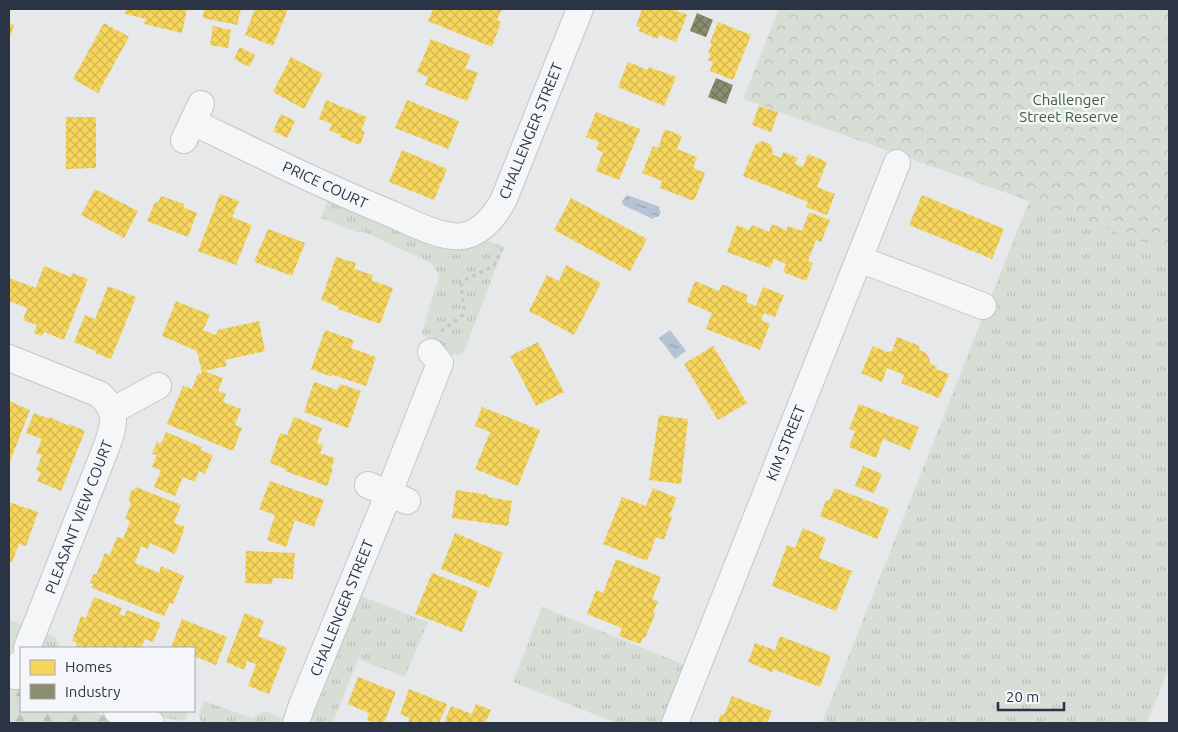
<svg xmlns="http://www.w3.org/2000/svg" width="1178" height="732" font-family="Ubuntu,sans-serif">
<defs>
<pattern id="grass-tufts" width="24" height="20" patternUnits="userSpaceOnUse" patternTransform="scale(1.25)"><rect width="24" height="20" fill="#d6ded6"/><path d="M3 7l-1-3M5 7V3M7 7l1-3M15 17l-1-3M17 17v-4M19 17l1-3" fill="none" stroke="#b8bfb9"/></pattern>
<pattern id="forest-firs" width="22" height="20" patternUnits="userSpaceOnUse" patternTransform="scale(1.25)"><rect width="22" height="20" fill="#d6ded6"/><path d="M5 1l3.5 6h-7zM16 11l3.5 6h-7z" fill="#b8bfb9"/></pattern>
<pattern id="park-crowns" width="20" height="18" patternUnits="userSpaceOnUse" patternTransform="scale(1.25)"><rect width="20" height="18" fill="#d6ded6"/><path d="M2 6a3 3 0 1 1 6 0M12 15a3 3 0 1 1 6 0" fill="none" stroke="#b8bfb9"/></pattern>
<pattern id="water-ripples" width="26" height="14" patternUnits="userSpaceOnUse" patternTransform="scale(1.25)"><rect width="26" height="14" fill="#b4c4d5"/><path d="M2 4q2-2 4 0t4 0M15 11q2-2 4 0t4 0" fill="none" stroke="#93a0af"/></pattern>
<pattern id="homes-cross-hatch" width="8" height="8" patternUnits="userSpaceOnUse" patternTransform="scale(1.25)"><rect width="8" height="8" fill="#f6d55c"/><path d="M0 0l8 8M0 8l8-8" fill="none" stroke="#d3b751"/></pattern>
<pattern id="industry-cross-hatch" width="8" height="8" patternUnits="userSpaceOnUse" patternTransform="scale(1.25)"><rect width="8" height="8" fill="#8c8c6e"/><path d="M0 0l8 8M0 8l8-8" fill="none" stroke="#73735c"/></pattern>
</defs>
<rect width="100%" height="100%" fill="#e6e8ea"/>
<g fill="url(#grass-tufts)">
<path d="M 329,197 L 483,239 L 504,247 L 463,354 L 444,355 L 422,333 L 439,276 L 431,263 L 362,231 L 359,233 L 321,218 Z"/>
<path d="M 1029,201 L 1169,251 L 1169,668 L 1147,723 L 822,723 Z"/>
<path d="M 356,594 L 428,622 L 405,677 L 358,659 L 333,723 L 306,723 Z"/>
<path d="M 542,607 L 685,665 L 662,723 L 616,723 L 513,682 Z"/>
<path d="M 9,620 L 27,626 L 18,645 L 9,653 Z"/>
<path d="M 43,632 L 55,637 L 60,648 L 38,648 Z"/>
<path d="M 204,701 L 252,718 L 265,711 L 285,719 L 277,723 L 201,722 L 199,715 Z"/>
<path d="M 141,711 L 188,711 L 185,721 L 165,718 Z"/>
</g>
<path fill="url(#forest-firs)" d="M 9,682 L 21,686 L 21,711 L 90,711 L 124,723 L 9,723 Z"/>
<path fill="url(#park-crowns)" d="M 779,9 L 1169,9 L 1169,251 L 743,99 Z"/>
<g fill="url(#water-ripples)">
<path d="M 627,195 L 660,207 L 659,210 L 661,212 L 658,217 L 655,217 L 653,219 L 623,205 L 622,201 Z"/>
<path d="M 670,330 L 686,351 L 675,359 L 659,338 Z"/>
</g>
<g fill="url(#homes-cross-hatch)">
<path d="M 126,9 L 187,9 L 182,33 L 144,24 L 146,19 L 125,14 Z"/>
<path d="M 204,9 L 241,9 L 237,25 L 203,18 Z"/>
<path d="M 255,9 L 288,9 L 273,46 L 245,35 Z"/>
<path d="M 433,9 L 502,9 L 497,20 L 501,22 L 492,47 L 428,21 Z"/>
<path d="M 642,9 L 672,9 L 687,15 L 676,42 L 659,35 L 657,39 L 639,31 L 640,27 L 636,26 Z"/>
<path d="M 718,22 L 751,35 L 733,80 L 710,71 L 713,62 L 708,60 L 711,54 L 708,53 L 712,44 L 710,43 Z"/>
<path d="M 9,23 L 14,25 L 9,40 Z"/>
<path d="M 104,23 L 129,37 L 98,93 L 73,79 Z"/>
<path d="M 213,26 L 231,30 L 228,48 L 210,45 Z"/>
<path d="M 431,39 L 471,55 L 465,68 L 478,73 L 467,101 L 425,85 L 428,77 L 417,72 Z"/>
<path d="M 240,47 L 255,55 L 249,67 L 234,59 Z"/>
<path d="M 291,57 L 323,74 L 304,109 L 273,92 Z"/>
<path d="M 628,62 L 648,70 L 649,67 L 676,77 L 664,106 L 618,87 Z"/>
<path d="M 326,100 L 367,117 L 361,130 L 365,132 L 360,145 L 340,137 L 341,135 L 329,130 L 332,124 L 319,119 Z"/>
<path d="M 407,100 L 459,121 L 448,149 L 395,128 Z"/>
<path d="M 759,106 L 778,112 L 771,132 L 752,125 Z"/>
<path d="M 596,112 L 640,129 L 619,180 L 596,171 L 603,152 L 596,149 L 599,142 L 586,137 Z"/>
<path d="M 281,114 L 295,121 L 287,138 L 273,131 Z"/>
<path d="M 66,117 L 96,117 L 96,168 L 66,169 Z"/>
<path d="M 665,129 L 682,136 L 677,149 L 697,157 L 693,168 L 705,173 L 694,201 L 660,188 L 662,181 L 642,173 L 653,146 L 658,148 Z"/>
<path d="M 762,141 L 770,144 L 773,152 L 772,154 L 781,158 L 783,152 L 798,158 L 795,164 L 803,167 L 808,154 L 827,162 L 817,187 L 835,194 L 827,215 L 806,207 L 808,202 L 743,176 L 755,145 Z"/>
<path d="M 402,150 L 447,169 L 434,200 L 389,182 Z"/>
<path d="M 95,189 L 138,211 L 124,238 L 81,215 Z"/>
<path d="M 220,194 L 239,201 L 232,217 L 252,225 L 236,265 L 198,251 Z"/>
<path d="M 922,195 L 1004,229 L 992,259 L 909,225 Z"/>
<path d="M 161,196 L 184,204 L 183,207 L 197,213 L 188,237 L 147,221 L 155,202 L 158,203 Z"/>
<path d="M 571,198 L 647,239 L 630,271 L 554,230 Z"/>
<path d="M 809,212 L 830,220 L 821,242 L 816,240 L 808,261 L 813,263 L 806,281 L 783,272 L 786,264 L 774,259 L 770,268 L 727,252 L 737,225 L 749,230 L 752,225 L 769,232 L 772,224 L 786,230 L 788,226 L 802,231 Z"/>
<path d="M 268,229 L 305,243 L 292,276 L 254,262 Z"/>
<path d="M 336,257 L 356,263 L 354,269 L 373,275 L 371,280 L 393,288 L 380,324 L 338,309 L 339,307 L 321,300 Z"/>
<path d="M 566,265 L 601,283 L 574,335 L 529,311 L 547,275 L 559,281 Z"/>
<path d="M 44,266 L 71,277 L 72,273 L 88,279 L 64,340 L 44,332 L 42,336 L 34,333 L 37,325 L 23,320 L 27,308 L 9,301 L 9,278 L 36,288 Z"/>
<path d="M 695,281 L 719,291 L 722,284 L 748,295 L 746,302 L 756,306 L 763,287 L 784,295 L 775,317 L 764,313 L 761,320 L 770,324 L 760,350 L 706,329 L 712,313 L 687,302 Z"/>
<path d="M 108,286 L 136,297 L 111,359 L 95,353 L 96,351 L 74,342 L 85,315 L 95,319 Z"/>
<path d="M 176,301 L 210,315 L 203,330 L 216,335 L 218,330 L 259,321 L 265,351 L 225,360 L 227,366 L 204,371 L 223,378 L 218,391 L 226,394 L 223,402 L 241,409 L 235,425 L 242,428 L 233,451 L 167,424 L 183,386 L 192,389 L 198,373 L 201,374 L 202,372 L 197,351 L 162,336 Z"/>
<path d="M 325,330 L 354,340 L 351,348 L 376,357 L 366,386 L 333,375 L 332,377 L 311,369 Z"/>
<path d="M 897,337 L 920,346 L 919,350 L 926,353 L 930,360 L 929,363 L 937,367 L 936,369 L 949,374 L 939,398 L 901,383 L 904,375 L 887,368 L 882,382 L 861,373 L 873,346 L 887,352 L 892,351 Z"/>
<path d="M 538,342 L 564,392 L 536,406 L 510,356 Z"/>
<path d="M 713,346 L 747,403 L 718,420 L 684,364 Z"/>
<path d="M 314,382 L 337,390 L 340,384 L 361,391 L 348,428 L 304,412 Z"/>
<path d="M 9,401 L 30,410 L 9,464 Z"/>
<path d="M 859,404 L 919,427 L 910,450 L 883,439 L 876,458 L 849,447 L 855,431 L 849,429 Z"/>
<path d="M 482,407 L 540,430 L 518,486 L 475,469 L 490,432 L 475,426 Z"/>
<path d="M 34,413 L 50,419 L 50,417 L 69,426 L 69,424 L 85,431 L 61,491 L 37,481 L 41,472 L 36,470 L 42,455 L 36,453 L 42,439 L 26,433 Z"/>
<path d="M 659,415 L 688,419 L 681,484 L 649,480 Z"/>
<path d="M 294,417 L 322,428 L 317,443 L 323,445 L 320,453 L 335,458 L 331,468 L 333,469 L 327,486 L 285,471 L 286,469 L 270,463 L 280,433 L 287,435 Z"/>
<path d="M 166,432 L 202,447 L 200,450 L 213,455 L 205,474 L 199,471 L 195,482 L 183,477 L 175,496 L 154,487 L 161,470 L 152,467 L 157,455 L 152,454 L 157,442 L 161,444 Z"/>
<path d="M 863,466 L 882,474 L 874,493 L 855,486 Z"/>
<path d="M 270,481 L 324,500 L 314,527 L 295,520 L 286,547 L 267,540 L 275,515 L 259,509 Z"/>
<path d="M 136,487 L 181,505 L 174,523 L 185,527 L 175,554 L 150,543 L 148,549 L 141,546 L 135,563 L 159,573 L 161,566 L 184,576 L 173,604 L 170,603 L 164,616 L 92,588 L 93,584 L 90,583 L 94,573 L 96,575 L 105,553 L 110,555 L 117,537 L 123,539 L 130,521 L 125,519 L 131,504 L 130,503 L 129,497 L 131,491 L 135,489 Z"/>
<path d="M 653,488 L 677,498 L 669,516 L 672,517 L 664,540 L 656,537 L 647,561 L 603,544 L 622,497 L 646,506 Z"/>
<path d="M 835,488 L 889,509 L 877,539 L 820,516 L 826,500 L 829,501 Z"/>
<path d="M 456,490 L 489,495 L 488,497 L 512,501 L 508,526 L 452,518 Z"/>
<path d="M 9,502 L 38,512 L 26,546 L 19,544 L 12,562 L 9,561 Z"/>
<path d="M 803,528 L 826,538 L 819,558 L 852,571 L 836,611 L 772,586 L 787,545 L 795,548 Z"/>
<path d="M 455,533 L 503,553 L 489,588 L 441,569 Z"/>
<path d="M 246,551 L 295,553 L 293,579 L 273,578 L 272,584 L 245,583 Z"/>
<path d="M 616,559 L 661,577 L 652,599 L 658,601 L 653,613 L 655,614 L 645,638 L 643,637 L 640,644 L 619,636 L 622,628 L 587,614 L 596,590 L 603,593 Z"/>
<path d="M 432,573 L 478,591 L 462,632 L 415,614 Z"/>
<path d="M 94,597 L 122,608 L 119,614 L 125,616 L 127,610 L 161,623 L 153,642 L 145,639 L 141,648 L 76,647 L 77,643 L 72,641 L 81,616 L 86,618 Z"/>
<path d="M 245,613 L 264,621 L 258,636 L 287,648 L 269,694 L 248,686 L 256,664 L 247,661 L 244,670 L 226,662 Z"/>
<path d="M 182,619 L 227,637 L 216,665 L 194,656 L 194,648 L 171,647 Z"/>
<path d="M 780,636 L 831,656 L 820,687 L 773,669 L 772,672 L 748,662 L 755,643 L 775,650 Z"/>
<path d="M 358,677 L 396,692 L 384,723 L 376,723 L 367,720 L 369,713 L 348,704 Z"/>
<path d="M 409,689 L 447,704 L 439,723 L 408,723 L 410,718 L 400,714 Z"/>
<path d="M 732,696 L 772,711 L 767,723 L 718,723 L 721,714 L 724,715 Z"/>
<path d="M 476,704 L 491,710 L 485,723 L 444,723 L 451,706 L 472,714 Z"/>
</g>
<g fill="url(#industry-cross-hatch)">
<path d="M 697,13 L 713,20 L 706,37 L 690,31 Z"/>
<path d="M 716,78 L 733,85 L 726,104 L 708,97 Z"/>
</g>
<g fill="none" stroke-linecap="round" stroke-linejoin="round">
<defs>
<g id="minor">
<path d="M 193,122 C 259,154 325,187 394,215 C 412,223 443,239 463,236 C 483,232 495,216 504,199 L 580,9"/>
<path d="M 184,140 L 201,104"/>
<path d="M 859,259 L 983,306"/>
<path d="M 9,358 L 99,394 C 119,411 114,426 106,448 L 27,648"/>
<path d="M 112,411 L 158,386"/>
<path d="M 368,485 L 407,501"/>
<path d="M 16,676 L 21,663"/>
<path d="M 117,711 L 151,723"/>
<path d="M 296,723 L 302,705 L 389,493 L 440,363 L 431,352"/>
<path d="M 675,723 L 897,163"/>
</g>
</defs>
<use href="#minor" stroke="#c4c6c8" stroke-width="28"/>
<path stroke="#c5c6ca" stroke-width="3" stroke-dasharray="4 4" stroke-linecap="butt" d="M 441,331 L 463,315 L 464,309 L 461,285 L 465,280 L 494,266 L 502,249 L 497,246"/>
<use href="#minor" stroke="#f5f6f7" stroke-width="26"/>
</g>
<g text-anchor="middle" stroke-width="5" stroke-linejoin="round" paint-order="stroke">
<g font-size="15" fill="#3f6138" stroke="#f4f6f9">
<text x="1069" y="105">Challenger<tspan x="1069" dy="17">Street Reserve</tspan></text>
</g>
<g font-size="15" fill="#2b3445" stroke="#f4f6f9">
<text transform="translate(531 131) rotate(-68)" y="5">CHALLENGER STREET</text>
<text transform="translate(325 185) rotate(25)" y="5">PRICE COURT</text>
<text transform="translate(786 443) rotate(-68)" y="5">KIM STREET</text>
<text transform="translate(79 517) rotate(-69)" y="5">PLEASANT VIEW COURT</text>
<text transform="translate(342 608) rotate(-68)" y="5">CHALLENGER STREET</text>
</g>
</g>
<rect width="1178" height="732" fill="none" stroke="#2b3445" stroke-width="20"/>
<rect x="20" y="647" width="175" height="65" fill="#f4f6f9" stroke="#a4a8b1"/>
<rect x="30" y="660" width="25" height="15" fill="#f6d55c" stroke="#a4a8b1"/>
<text x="65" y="672" font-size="15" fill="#2b3445">Homes</text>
<rect x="30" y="684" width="25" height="15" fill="#8c8c6e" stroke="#a4a8b1"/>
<text x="65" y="697" font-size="15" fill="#2b3445">Industry</text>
<path d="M998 702v8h66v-8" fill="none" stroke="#2b3445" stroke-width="2.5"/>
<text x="1006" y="702" font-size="15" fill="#2b3445" stroke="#f4f6f9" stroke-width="4" paint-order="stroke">20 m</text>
</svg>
